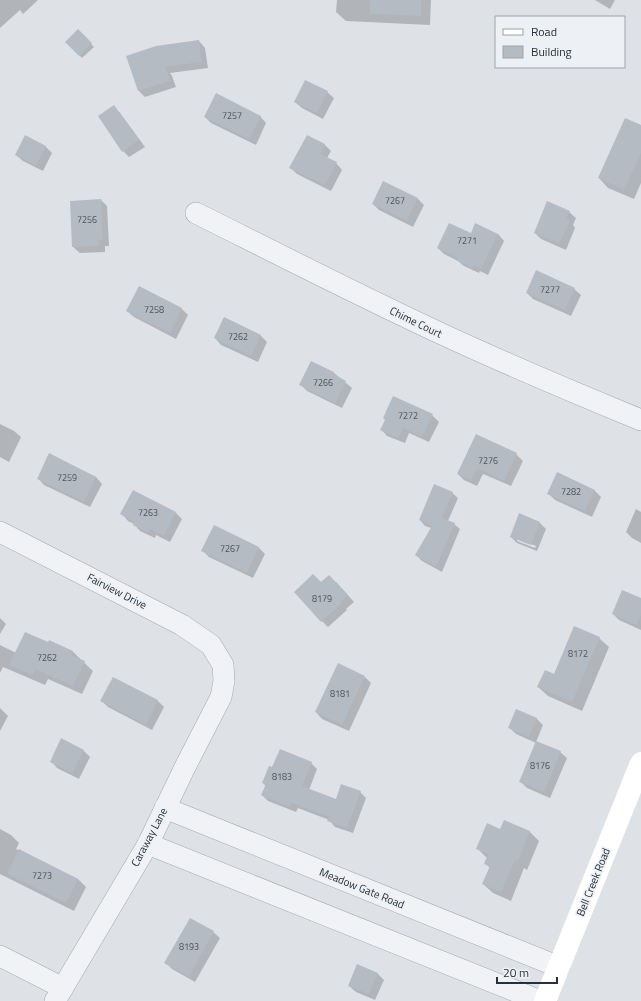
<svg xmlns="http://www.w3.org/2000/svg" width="641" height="1001" font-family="'Titillium Web',sans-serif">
<rect width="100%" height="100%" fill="#dee2e7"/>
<g fill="#0003" fill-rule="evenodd">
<path d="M 0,0 L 38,0 L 23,14 L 20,10 L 0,28 Z"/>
<path d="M 337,0 L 431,0 L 430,25 L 346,21 L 336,12 Z"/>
<path d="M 595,0 L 615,0 L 610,9 Z"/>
<path d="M 78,30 L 94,47 L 82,58 L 66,42 Z"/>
<path d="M 199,41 L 205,48 L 208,68 L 170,73 L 172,76 L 176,87 L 145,97 L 139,91 L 128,56 Z"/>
<path d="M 327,92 L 334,98 L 323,119 L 302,108 L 295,102 Z"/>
<path d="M 114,107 L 120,113 L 145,147 L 129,157 L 123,151 Z"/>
<path d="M 260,116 L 266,123 L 256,145 L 211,123 L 205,117 Z"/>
<path d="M 641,126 L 641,183 L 634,199 L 608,188 L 599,178 Z"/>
<path d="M 26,136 L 46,147 L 52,153 L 43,171 L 23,161 L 16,155 Z"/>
<path d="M 324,144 L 331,151 L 327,158 L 336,163 L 342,170 L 331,191 L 297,174 L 290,167 Z"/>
<path d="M 383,182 L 418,199 L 424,205 L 413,227 L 379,210 L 373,204 Z"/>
<path d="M 101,200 L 107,206 L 109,246 L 105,246 L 105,252 L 80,253 L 73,247 Z"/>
<path d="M 569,212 L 576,218 L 573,225 L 575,228 L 566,250 L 541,239 L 535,233 Z"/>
<path d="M 471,234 L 498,234 L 504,241 L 488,275 L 480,271 L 479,273 L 464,266 L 458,261 L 444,254 L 438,248 Z"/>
<path d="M 139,288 L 182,309 L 188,315 L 176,339 L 134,317 L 127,311 Z"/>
<path d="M 574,289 L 581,295 L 571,316 L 533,299 L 527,293 Z"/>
<path d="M 224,318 L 261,336 L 267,342 L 258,362 L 221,345 L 215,338 Z"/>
<path d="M 311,362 L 334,373 L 352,388 L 342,408 L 307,391 L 300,384 Z"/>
<path d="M 432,415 L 439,422 L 429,442 L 409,433 L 405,443 L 387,436 L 381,429 Z"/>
<path d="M 0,424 L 14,431 L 21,437 L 9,462 L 0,457 Z"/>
<path d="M 516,454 L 523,461 L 511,486 L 483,474 L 477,486 L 464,480 L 458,474 Z"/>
<path d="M 50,455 L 96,477 L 102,484 L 90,507 L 44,485 L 38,478 Z"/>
<path d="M 594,490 L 601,497 L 592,517 L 555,500 L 549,494 Z"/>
<path d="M 133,492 L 176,513 L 182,519 L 170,542 L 156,535 L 155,538 L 140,531 L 134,524 L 128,521 L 122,514 Z"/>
<path d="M 452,493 L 458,498 L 448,521 L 454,524 L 460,529 L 442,572 L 422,561 L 416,555 L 431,528 L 425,526 L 420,520 Z"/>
<path d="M 636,509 L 641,512 L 641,543 L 632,538 L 626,532 Z"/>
<path d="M 540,523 L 546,529 L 537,551 L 517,543 L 511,537 ZM 517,539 L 536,546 L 535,548 L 517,541 Z"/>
<path d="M 214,526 L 259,548 L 265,554 L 253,578 L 209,557 L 202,550 Z"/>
<path d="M 336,582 L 354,602 L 346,609 L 347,610 L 328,627 L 322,621 L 321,584 Z"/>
<path d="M 641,599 L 641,630 L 619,620 L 613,614 Z"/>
<path d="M 0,618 L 6,624 L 0,634 Z"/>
<path d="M 599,638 L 609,647 L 582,711 L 548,696 L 538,687 Z"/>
<path d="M 48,644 L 72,651 L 93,671 L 82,694 L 48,679 L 45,685 L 3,667 L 0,673 L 0,645 L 16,653 Z"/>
<path d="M 365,677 L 371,683 L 349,731 L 322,719 L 316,712 Z"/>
<path d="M 113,678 L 158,701 L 164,707 L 152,730 L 108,707 L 102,701 Z"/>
<path d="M 0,708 L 8,716 L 0,731 Z"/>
<path d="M 536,718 L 543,725 L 536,742 L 560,752 L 567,758 L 550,798 L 527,788 L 520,781 L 536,743 L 516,734 L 510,728 Z"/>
<path d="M 83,750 L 90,757 L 79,779 L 57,768 L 51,761 Z"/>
<path d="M 311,763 L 317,769 L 309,790 L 336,800 L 360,792 L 366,798 L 353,833 L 335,827 L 329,820 L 298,808 L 296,812 L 268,801 L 262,795 L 266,786 L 263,783 L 273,768 Z"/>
<path d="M 504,821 L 530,832 L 539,841 L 527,870 L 524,868 L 511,901 L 493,893 L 483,884 L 490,868 L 485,863 L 487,858 L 477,848 L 501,830 Z"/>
<path d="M 0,829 L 11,835 L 19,843 L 16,849 L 78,879 L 86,887 L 74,911 L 0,874 Z"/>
<path d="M 190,919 L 213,932 L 220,938 L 195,982 L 172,969 L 166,963 Z"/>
<path d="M 377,973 L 384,980 L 375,1000 L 356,992 L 349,986 Z"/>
</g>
<g fill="#b5bbc3">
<path d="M 370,0 L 421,0 L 421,16 L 370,14 Z"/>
<path d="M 78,29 L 92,43 L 79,56 L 65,42 Z"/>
<path d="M 199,40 L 202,62 L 164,67 L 166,68 L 170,81 L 138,91 L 126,56 L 156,46 Z"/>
<path d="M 305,80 L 328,91 L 317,113 L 294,102 Z"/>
<path d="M 216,93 L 261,116 L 249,139 L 204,117 Z"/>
<path d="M 114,105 L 139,140 L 122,152 L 98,116 Z"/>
<path d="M 625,118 L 641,125 L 641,153 L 624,190 L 598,178 Z"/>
<path d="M 25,135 L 46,146 L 36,166 L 15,155 Z"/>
<path d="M 307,135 L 325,144 L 320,154 L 337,162 L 325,185 L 289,168 Z"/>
<path d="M 383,181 L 418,198 L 407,221 L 372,204 Z"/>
<path d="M 101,199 L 103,240 L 99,240 L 99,246 L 72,247 L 70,201 Z"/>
<path d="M 547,201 L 570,211 L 566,219 L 570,221 L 559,244 L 534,233 Z"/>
<path d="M 449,223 L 471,233 L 475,223 L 498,234 L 481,269 L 474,265 L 472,268 L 456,260 L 458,258 L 437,248 Z"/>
<path d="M 536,270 L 575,288 L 565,310 L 526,293 Z"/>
<path d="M 139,286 L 182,308 L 170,333 L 126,311 Z"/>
<path d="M 224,317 L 261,335 L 251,356 L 214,338 Z"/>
<path d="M 311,361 L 334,372 L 333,374 L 346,381 L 335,403 L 299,385 Z"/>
<path d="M 393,396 L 433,414 L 422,437 L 403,428 L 398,438 L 380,430 L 385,420 L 383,418 Z"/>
<path d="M 476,434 L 517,453 L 504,481 L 477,468 L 471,480 L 457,474 Z"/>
<path d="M 49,453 L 96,477 L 84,502 L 37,479 Z"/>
<path d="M 557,472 L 595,490 L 585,511 L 547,494 Z"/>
<path d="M 434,484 L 453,492 L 442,518 L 455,523 L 436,567 L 415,555 L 432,526 L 419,520 Z"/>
<path d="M 133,490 L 176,512 L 164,536 L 150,529 L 148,533 L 133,525 L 134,522 L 120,514 Z"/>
<path d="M 519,513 L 540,522 L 531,545 L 510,537 Z"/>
<path d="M 214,525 L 259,547 L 247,573 L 201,551 Z"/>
<path d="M 313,574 L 321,582 L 329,575 L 348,595 L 340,602 L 341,604 L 321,622 L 294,592 Z"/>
<path d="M 622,590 L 641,598 L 641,615 L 636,625 L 612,614 Z"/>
<path d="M 574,626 L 600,637 L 572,702 L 537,687 L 545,670 L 554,674 Z"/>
<path d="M 25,632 L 48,642 L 49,640 L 73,651 L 71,655 L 85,661 L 73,686 L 35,669 L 32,675 L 9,665 Z"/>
<path d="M 338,663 L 365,676 L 342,725 L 315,712 Z"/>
<path d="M 113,677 L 158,700 L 146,725 L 100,701 Z"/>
<path d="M 516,709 L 537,718 L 529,737 L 508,728 Z"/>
<path d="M 61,738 L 84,750 L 72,773 L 50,762 Z"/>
<path d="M 536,741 L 561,751 L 544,792 L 519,782 Z"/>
<path d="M 280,749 L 312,762 L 302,786 L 336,799 L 341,784 L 361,791 L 347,828 L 327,821 L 329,817 L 292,803 L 290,807 L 261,795 L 266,784 L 262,783 L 269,766 L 272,767 Z"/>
<path d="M 504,820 L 530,831 L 518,861 L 515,860 L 501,892 L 482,884 L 490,866 L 484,864 L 488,854 L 476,849 L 487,823 L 500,829 Z"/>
<path d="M 19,849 L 78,879 L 66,903 L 7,874 Z"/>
<path d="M 190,918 L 214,931 L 189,977 L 164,963 Z"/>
<path d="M 357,964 L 378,973 L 369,994 L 348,986 Z"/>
</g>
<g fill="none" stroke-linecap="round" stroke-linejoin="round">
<defs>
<g id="street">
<path d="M 196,213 C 278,254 360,296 444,335 C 509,365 575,393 641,420"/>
<path d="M 0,532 L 182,625 L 211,645 L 223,665 L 224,681 L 221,697 L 185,767 L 148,844 L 55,1001"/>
<path d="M 165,808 L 559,967"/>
<path d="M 148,844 L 540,1001"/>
<path d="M 0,956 L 63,988"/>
</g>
</defs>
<use href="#street" stroke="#a4a9b0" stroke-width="22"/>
<use href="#street" stroke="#f0f2f5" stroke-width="21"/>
<path stroke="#fff" stroke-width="22" d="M 545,1001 L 641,763"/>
</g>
<g text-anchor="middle" stroke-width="3.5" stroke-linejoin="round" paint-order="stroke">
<g font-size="9" fill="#4b535e">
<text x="232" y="119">7257</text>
<text x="395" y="204">7267</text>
<text x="87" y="223">7256</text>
<text x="467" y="244">7271</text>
<text x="550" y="293">7277</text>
<text x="154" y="313">7258</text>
<text x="238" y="340">7262</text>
<text x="323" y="386">7266</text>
<text x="408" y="419">7272</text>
<text x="488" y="464">7276</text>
<text x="67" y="481">7259</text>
<text x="571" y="495">7282</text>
<text x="148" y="516">7263</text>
<text x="230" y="552">7267</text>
<text x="322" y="602">8179</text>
<text x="578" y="657">8172</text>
<text x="47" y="661">7262</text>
<text x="340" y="697">8181</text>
<text x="540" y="769">8176</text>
<text x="282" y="780">8183</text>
<text x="42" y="879">7273</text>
<text x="189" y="950">8193</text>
</g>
<g font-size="11" fill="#28303c" stroke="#edf0f4">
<text transform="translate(416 322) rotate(26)" y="4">Chime Court</text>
<text transform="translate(117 591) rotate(27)" y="4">Fairview Drive</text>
<text transform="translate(149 837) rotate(-62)" y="4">Caraway Lane</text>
<text transform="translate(593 882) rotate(-68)" y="4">Bell Creek Road</text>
<text transform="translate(362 888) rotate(22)" y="4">Meadow Gate Road</text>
</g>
</g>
<rect x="495" y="16" width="130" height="52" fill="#edf0f4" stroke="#9ea3aa"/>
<rect x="503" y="29" width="20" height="6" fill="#ffffff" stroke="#9ea3aa"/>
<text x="531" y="36" font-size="12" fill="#28303c">Road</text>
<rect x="503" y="46" width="20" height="12" fill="#b5bbc3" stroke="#9ea3aa"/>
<text x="531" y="56" font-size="12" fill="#28303c">Building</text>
<path d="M497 977v6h60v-6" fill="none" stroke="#28303c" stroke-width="2"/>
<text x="503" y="977" font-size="12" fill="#28303c" stroke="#edf0f4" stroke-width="3" paint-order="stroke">20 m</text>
</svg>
